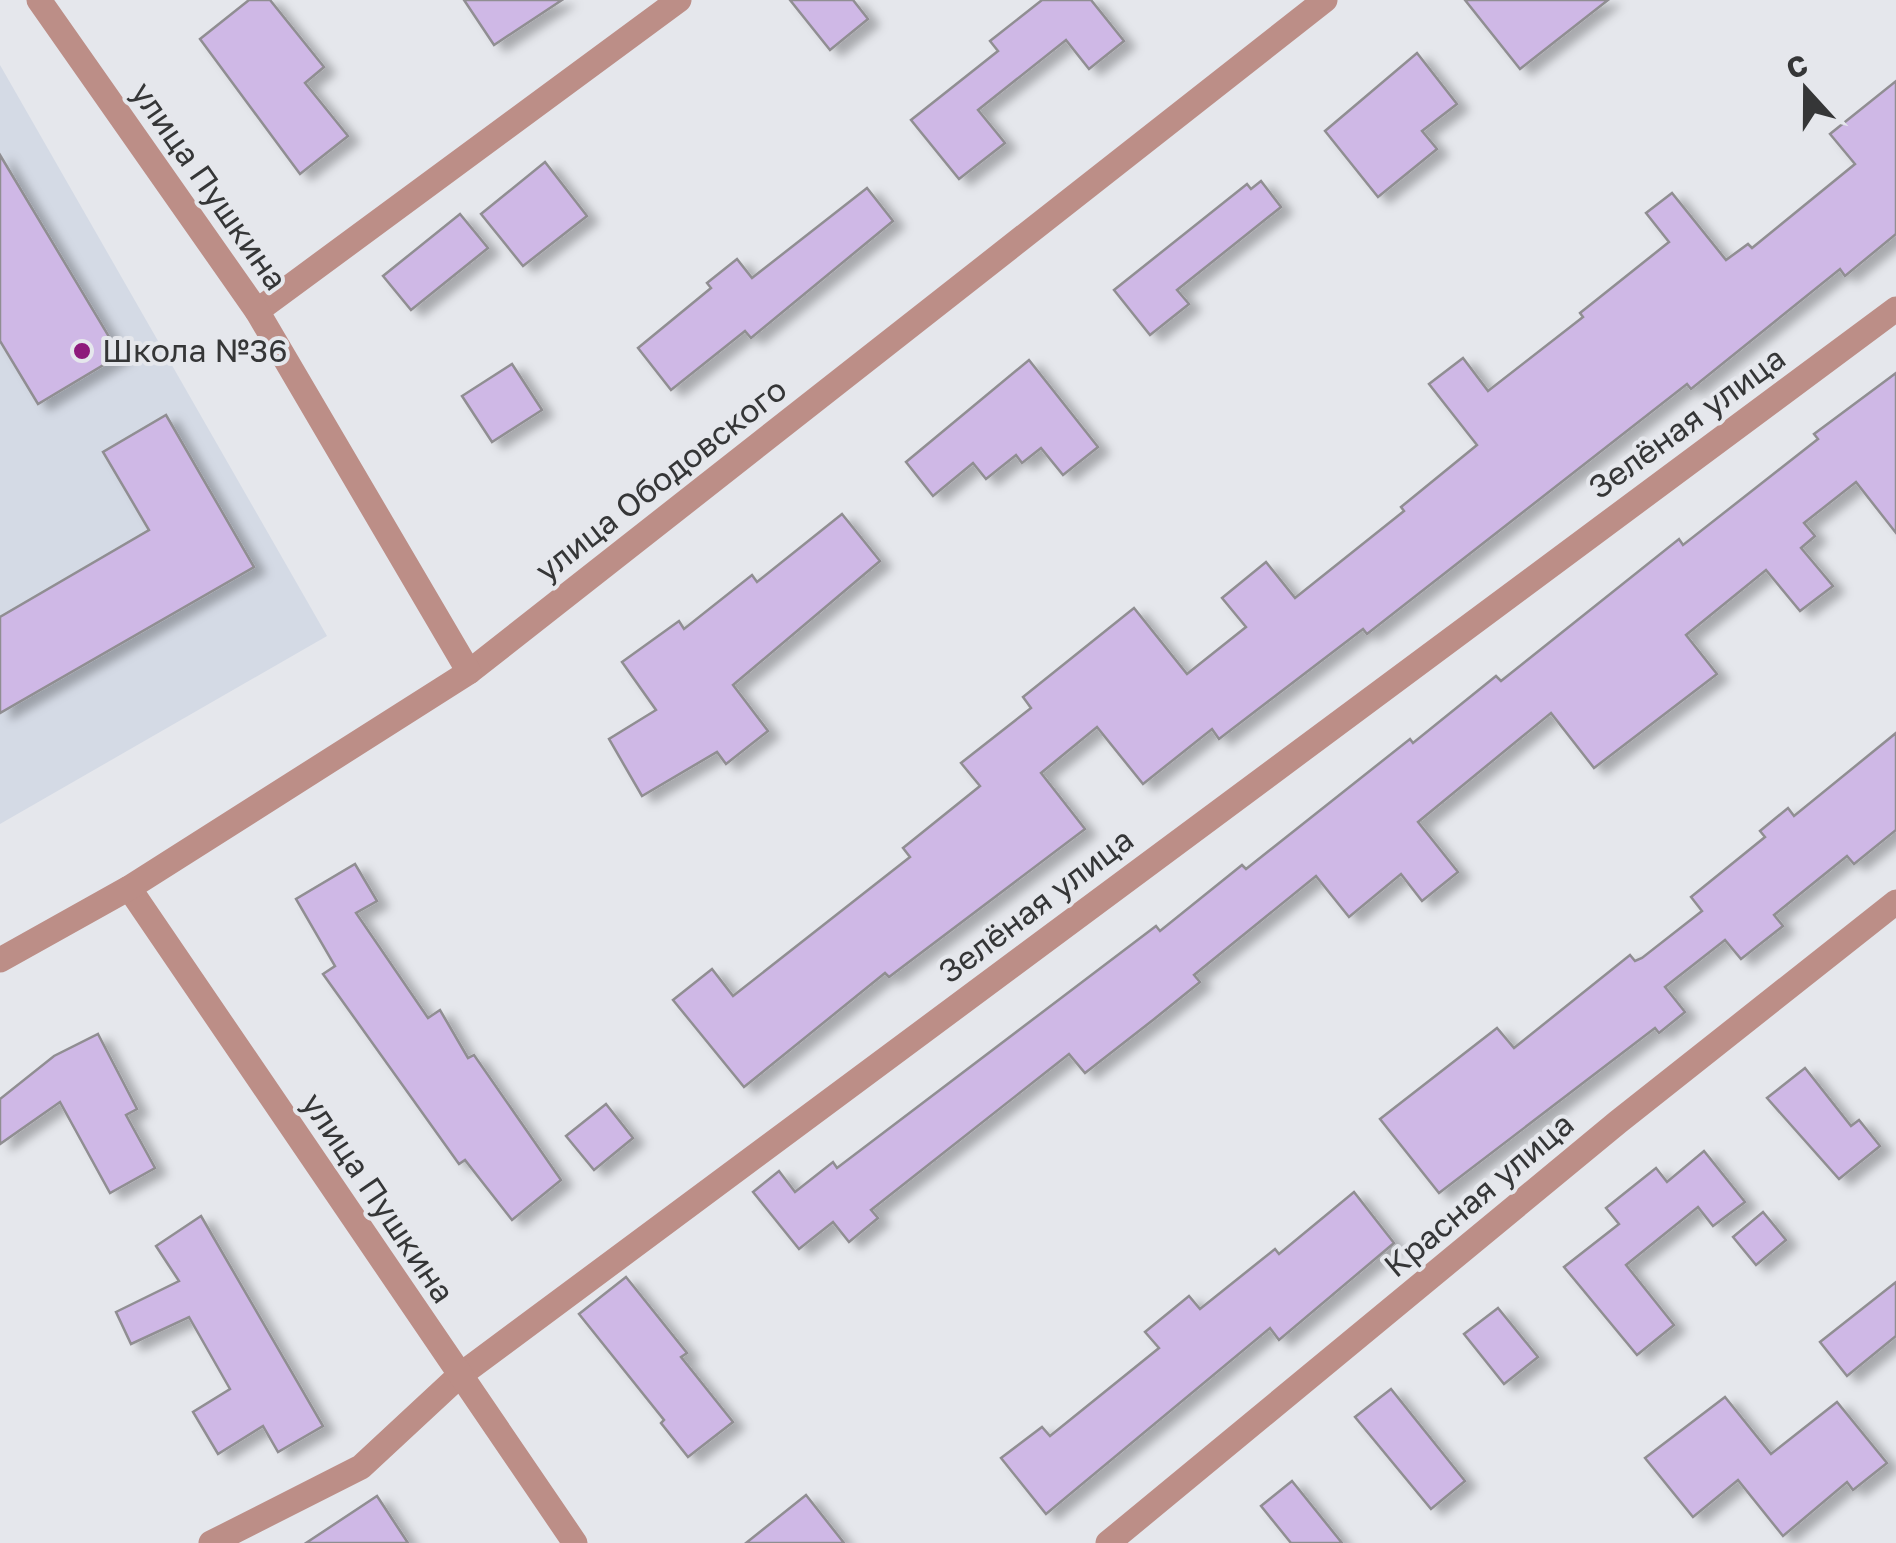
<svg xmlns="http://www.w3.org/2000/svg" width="1896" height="1543" font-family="'Golos Text',sans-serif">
<defs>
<filter id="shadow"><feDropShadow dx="11" dy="6" stdDeviation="5" flood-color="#0004"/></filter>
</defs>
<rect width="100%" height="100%" fill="#e5e7ec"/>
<path fill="#d4dae5" d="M 0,65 L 327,636 L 0,824 Z"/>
<g fill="#cfb8e6" stroke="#908e92" stroke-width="2.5" filter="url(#shadow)">
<path d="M 249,0 L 270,0 L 324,67 L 305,83 L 348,136 L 300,174 L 200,39 Z"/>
<path d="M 464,0 L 562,0 L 494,45 Z"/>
<path d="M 790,0 L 853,0 L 868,19 L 830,50 Z"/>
<path d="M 1042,0 L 1091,0 L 1124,41 L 1089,69 L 1066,40 L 978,110 L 1005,143 L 959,179 L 911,120 L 998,51 L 990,41 Z"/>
<path d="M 1465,0 L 1608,0 L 1520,69 Z"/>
<path d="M 1417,53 L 1457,104 L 1422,131 L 1437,149 L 1378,197 L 1325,131 Z"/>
<path d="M 1896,81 L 1896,234 L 1845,276 L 1840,269 L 1691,389 L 1687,384 L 1367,634 L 1363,629 L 1219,739 L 1212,729 L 1143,784 L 1097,727 L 1041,773 L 1085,829 L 889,977 L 885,973 L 744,1087 L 673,1000 L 712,969 L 733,996 L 910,857 L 903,848 L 980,786 L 961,763 L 1031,708 L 1023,697 L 1134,608 L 1187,674 L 1246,627 L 1222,598 L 1266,562 L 1295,598 L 1404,511 L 1401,507 L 1477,445 L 1429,384 L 1463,358 L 1488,391 L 1583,317 L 1580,313 L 1669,242 L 1646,213 L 1672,193 L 1726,260 L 1748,244 L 1752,248 L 1855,164 L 1830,134 Z"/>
<path d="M 0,155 L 120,355 L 38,404 L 0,341 Z"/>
<path d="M 545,162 L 587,216 L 523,266 L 481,214 Z"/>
<path d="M 1261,181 L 1281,207 L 1177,290 L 1189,304 L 1150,335 L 1114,290 L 1247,184 L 1251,189 Z"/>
<path d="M 867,188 L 893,221 L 751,338 L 745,331 L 671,390 L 638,348 L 711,288 L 707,283 L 737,259 L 752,278 Z"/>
<path d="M 460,214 L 488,248 L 411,310 L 383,276 Z"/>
<path d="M 1029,360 L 1098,447 L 1063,475 L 1041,448 L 1022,463 L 1016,455 L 986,479 L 973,463 L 933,496 L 906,462 Z"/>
<path d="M 512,364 L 542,410 L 492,442 L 462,396 Z"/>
<path d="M 1896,373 L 1896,533 L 1856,482 L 1804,523 L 1815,536 L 1801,548 L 1833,586 L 1800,611 L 1766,570 L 1686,635 L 1717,674 L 1594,768 L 1551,713 L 1418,822 L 1458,872 L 1422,901 L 1401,874 L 1349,917 L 1316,876 L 1194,975 L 1200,982 L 1153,1020 L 1085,1073 L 1069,1054 L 871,1210 L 878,1218 L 849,1242 L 833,1222 L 799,1249 L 753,1192 L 779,1171 L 795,1192 L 833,1162 L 837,1168 L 1156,926 L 1160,931 L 1242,865 L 1246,869 L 1410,739 L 1413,743 L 1496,676 L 1501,681 L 1679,539 L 1683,545 L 1818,439 L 1814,434 Z"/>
<path d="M 166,415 L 254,567 L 0,713 L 0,617 L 149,530 L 103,452 Z"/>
<path d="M 842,514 L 880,561 L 733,685 L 768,731 L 726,764 L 717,752 L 642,796 L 609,739 L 656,710 L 622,662 L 679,621 L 684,629 L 752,575 L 757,582 Z"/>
<path d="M 1896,733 L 1896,830 L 1854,864 L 1847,856 L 1774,915 L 1783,926 L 1741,959 L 1725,940 L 1665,987 L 1685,1012 L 1659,1033 L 1655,1028 L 1439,1193 L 1380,1119 L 1497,1028 L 1514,1048 L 1630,955 L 1635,961 L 1642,958 L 1702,911 L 1691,897 L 1765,837 L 1760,831 L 1788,808 L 1794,816 Z"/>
<path d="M 355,864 L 377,901 L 356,913 L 428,1018 L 440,1010 L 468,1058 L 474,1055 L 561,1180 L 512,1220 L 465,1160 L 459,1164 L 323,974 L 335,966 L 296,899 Z"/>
<path d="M 98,1034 L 137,1109 L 126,1115 L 155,1168 L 110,1193 L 60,1102 L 0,1144 L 0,1099 L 54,1056 Z"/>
<path d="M 1805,1068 L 1851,1126 L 1859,1120 L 1880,1146 L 1839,1179 L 1767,1098 Z"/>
<path d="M 606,1104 L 633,1138 L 594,1170 L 566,1136 Z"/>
<path d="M 1704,1151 L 1745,1202 L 1713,1226 L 1698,1207 L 1626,1265 L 1674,1325 L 1637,1355 L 1564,1267 L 1619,1224 L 1606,1208 L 1656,1168 L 1667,1182 Z"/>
<path d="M 1354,1192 L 1394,1243 L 1279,1340 L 1270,1328 L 1046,1514 L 1001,1458 L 1042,1427 L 1050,1436 L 1159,1348 L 1145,1332 L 1189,1296 L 1200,1309 L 1275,1249 L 1279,1254 Z"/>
<path d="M 1763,1212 L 1786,1240 L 1756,1265 L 1733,1237 Z"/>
<path d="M 201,1216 L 323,1426 L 278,1452 L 263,1426 L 218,1454 L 193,1412 L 230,1389 L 189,1317 L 131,1344 L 116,1312 L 179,1281 L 156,1246 Z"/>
<path d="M 626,1277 L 687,1353 L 681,1357 L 733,1422 L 688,1457 L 661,1423 L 664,1420 L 579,1314 Z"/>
<path d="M 1896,1282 L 1896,1336 L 1847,1376 L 1820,1342 Z"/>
<path d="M 1498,1308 L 1538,1357 L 1504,1384 L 1464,1334 Z"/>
<path d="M 1391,1389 L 1465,1481 L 1431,1509 L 1355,1417 Z"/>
<path d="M 1725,1397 L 1771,1454 L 1837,1402 L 1887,1463 L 1853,1490 L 1847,1482 L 1783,1536 L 1738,1480 L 1693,1517 L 1645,1458 Z"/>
<path d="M 1292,1481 L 1342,1543 L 1291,1543 L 1261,1506 Z"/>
<path d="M 806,1495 L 844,1543 L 746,1543 Z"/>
<path d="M 377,1496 L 408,1543 L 306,1543 Z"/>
</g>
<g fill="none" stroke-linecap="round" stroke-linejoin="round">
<g stroke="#bc8e87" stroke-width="25">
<path d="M 257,311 L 679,0"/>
<path d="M 469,672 L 1325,0"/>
<path d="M 211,1543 L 361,1467 L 459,1376 L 1896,309"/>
<path d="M 1108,1543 L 1618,1122 L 1896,902"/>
</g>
<g stroke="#bc8e87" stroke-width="25">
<path d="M 129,888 L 575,1543"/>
<path d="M 0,960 L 129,888 L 469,672 L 257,311 L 39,0"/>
</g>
</g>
<circle fill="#8e1a7b" stroke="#e5e7ec" stroke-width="4" cx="82" cy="351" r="10"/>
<g text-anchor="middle" stroke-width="8" stroke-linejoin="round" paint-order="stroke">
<g font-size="32" fill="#353637" stroke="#e5e7ec">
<text transform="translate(209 186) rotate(55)" y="11">улица Пушкина</text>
<text transform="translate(1687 423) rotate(-36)" y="11">Зелёная улица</text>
<text transform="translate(661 480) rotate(-38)" y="11">улица Ободовского</text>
<text transform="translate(1036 906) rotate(-37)" y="11">Зелёная улица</text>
<text transform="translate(1479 1195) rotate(-40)" y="11">Красная улица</text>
<text transform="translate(378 1198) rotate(56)" y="11">улица Пушкина</text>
</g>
<g font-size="32" fill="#353637" stroke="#e5e7ec" text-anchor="start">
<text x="102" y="362">Школа №36</text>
</g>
</g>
<g transform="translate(1806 90) rotate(339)" stroke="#e5e7ec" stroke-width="8" paint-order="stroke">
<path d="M0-8L18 38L0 25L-18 38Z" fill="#353637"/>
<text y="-15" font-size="28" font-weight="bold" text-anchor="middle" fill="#353637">С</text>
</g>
</svg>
